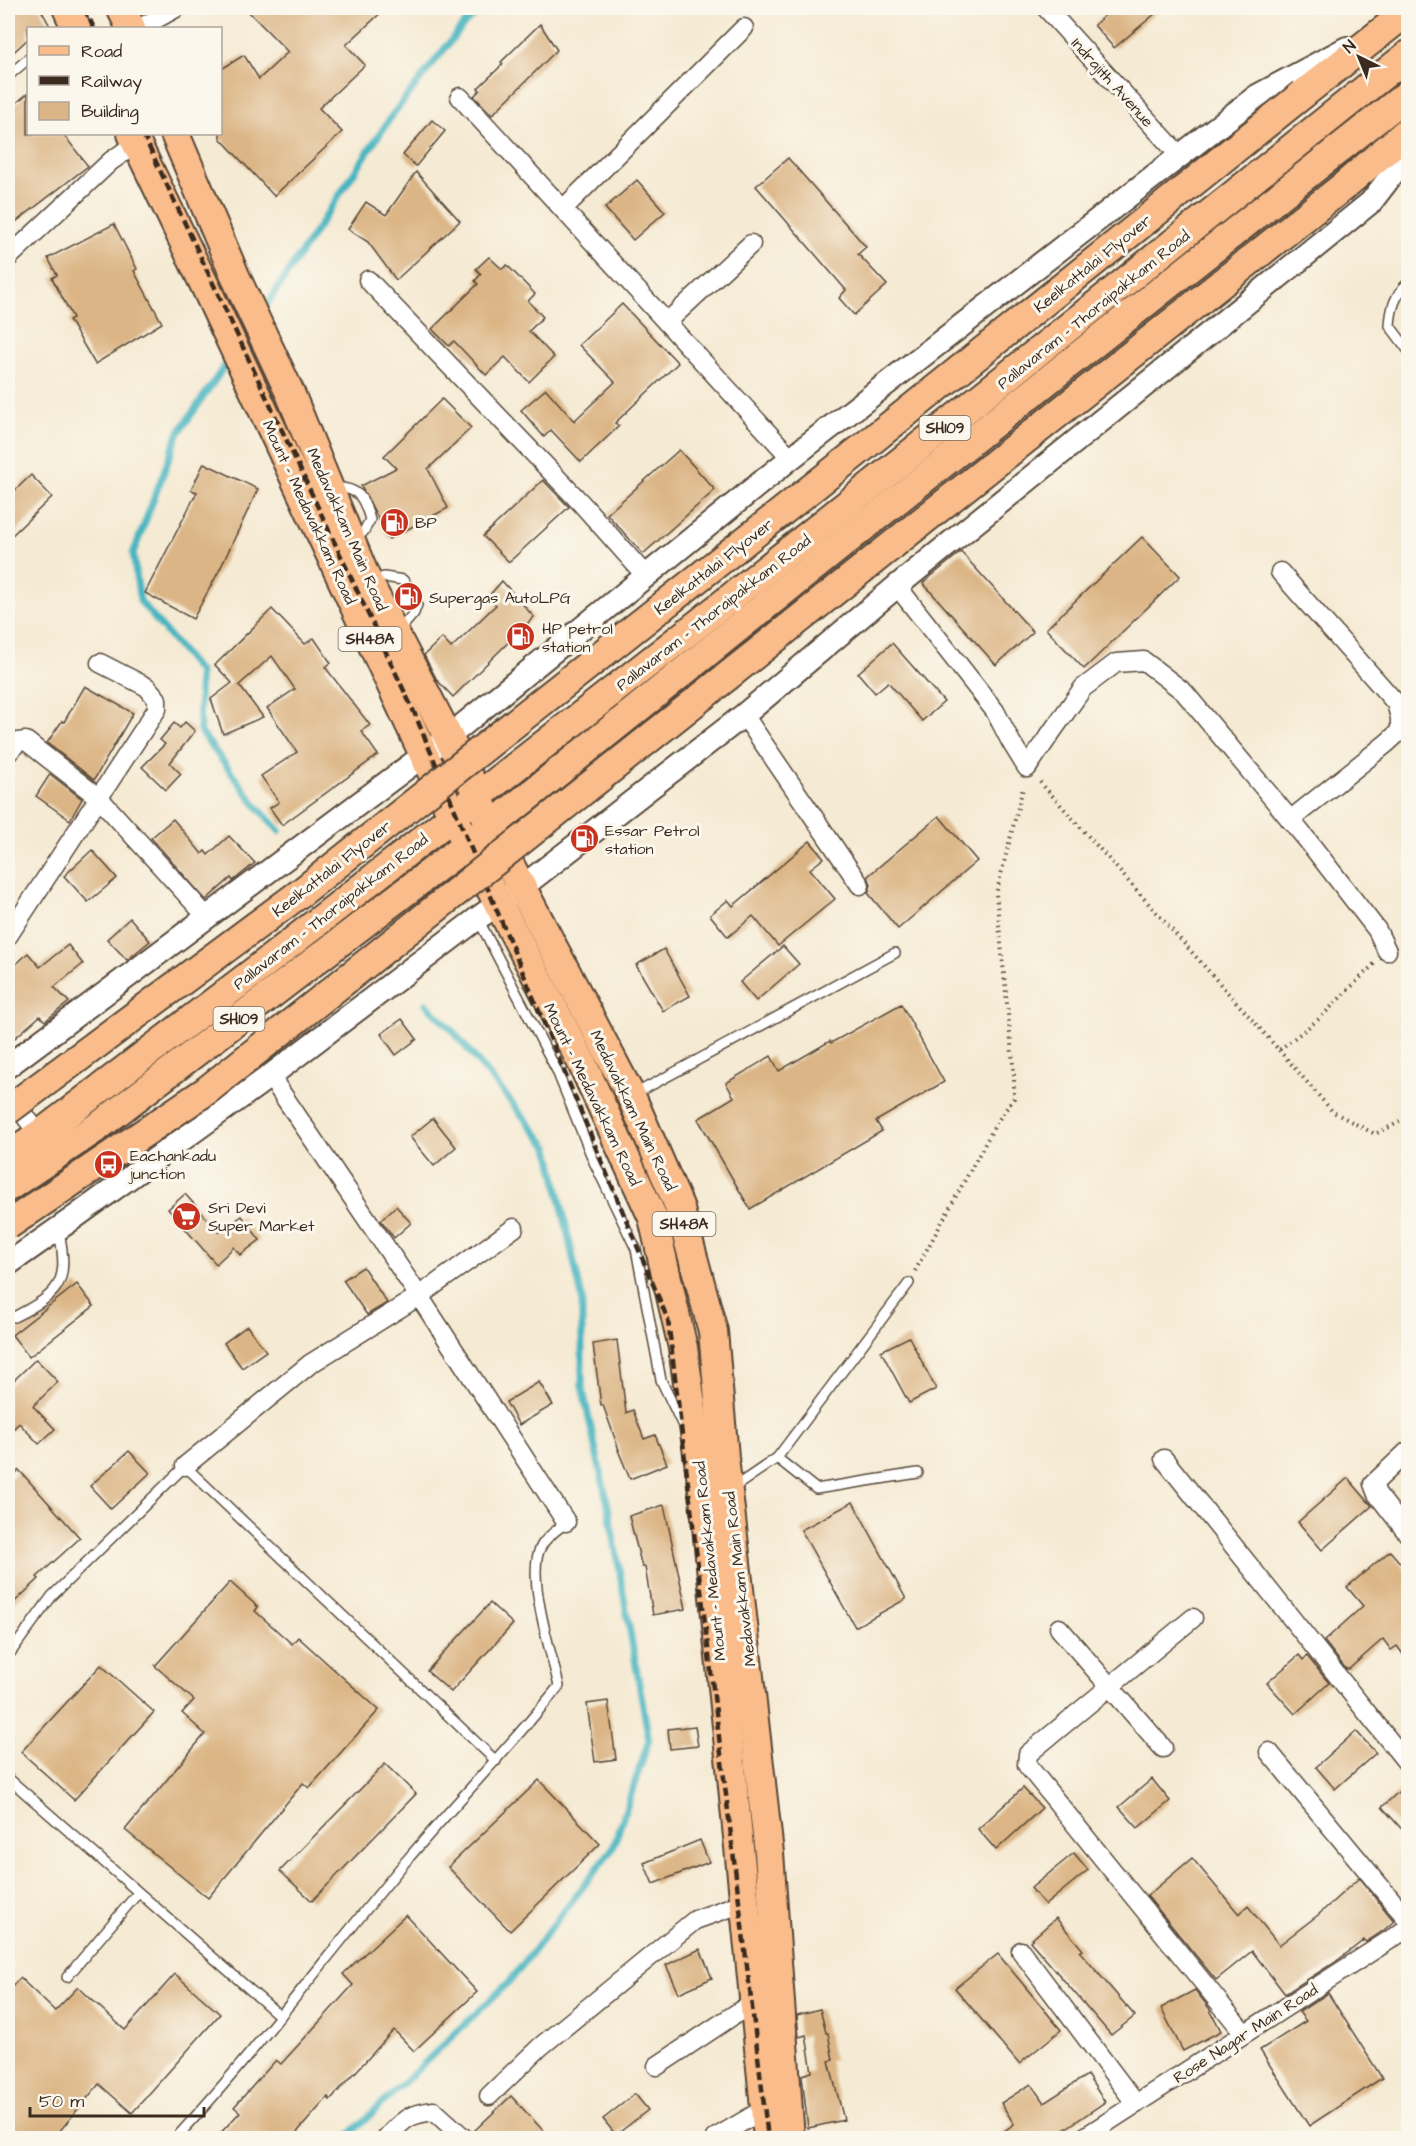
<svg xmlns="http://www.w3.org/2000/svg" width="1416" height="2146" font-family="'Architects Daughter',sans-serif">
<rect width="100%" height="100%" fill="#fbf7ec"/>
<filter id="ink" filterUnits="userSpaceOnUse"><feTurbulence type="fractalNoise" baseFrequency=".0167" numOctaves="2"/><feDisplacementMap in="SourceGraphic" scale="12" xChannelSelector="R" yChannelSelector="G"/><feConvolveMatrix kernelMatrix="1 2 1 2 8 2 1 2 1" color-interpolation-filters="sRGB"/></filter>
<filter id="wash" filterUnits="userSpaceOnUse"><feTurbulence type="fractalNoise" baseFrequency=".008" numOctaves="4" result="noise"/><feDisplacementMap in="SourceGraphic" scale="24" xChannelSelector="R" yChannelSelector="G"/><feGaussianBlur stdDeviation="1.35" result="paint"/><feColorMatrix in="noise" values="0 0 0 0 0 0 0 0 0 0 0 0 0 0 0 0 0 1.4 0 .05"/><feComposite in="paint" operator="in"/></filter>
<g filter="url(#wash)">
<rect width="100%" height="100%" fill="#f5ead3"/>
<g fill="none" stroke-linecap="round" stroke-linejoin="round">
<g stroke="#47b5c1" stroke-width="7">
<path d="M 260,315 L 393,114 L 465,23 L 485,8"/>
<path d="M 230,358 L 178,434 L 133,554 L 140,601 L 199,672 L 200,731 L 255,804 L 279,831"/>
<path d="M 346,2138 L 510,1981 L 613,1848 L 649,1740 L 609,1511 L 582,1386 L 582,1298 L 549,1148 L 451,1029 L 426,1004"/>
</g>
</g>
<g id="blocks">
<g fill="#dbb585">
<path d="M 8,8 L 40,8 L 51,28 L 28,28 L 28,39 L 8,57 Z"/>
<path d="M 245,8 L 386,8 L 346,45 L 365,65 L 319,108 L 342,132 L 274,196 L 220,138 L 220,70 L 244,55 L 259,79 L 288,52 Z"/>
<path d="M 1113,8 L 1162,8 L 1114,48 L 1094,25 Z"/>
<path d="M 540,24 L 557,50 L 492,115 L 474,96 L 480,90 L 478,88 L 503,64 L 501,62 Z"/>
<path d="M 28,93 L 28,134 L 63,134 L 88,166 L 8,228 L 8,110 Z"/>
<path d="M 432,120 L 445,131 L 416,166 L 403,155 Z"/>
<path d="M 788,158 L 866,247 L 858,254 L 887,285 L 854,315 L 839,298 L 846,290 L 756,186 Z"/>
<path d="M 416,172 L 460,221 L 396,280 L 368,242 L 348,229 L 366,202 L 386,215 Z"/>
<path d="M 637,180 L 665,212 L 633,240 L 605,208 Z"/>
<path d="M 114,224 L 137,269 L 134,271 L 162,323 L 95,364 L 69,320 L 73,318 L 52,278 L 57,275 L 48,258 Z"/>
<path d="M 489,257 L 502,269 L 507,265 L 535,294 L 528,301 L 543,317 L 529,331 L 554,357 L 529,382 L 505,357 L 486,375 L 454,341 L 449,346 L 432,329 L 478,284 L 475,281 L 481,274 L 476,269 Z"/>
<path d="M 622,304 L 678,363 L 615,423 L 619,426 L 581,462 L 551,430 L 544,437 L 521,410 L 546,389 L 574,421 L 615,382 L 579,345 Z"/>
<path d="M 442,399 L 471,428 L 428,469 L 448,508 L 389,539 L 361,486 L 396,468 L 384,456 Z"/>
<path d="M 679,450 L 715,490 L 643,554 L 607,514 Z"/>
<path d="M 204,463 L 258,489 L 220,569 L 193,619 L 145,593 L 197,492 L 191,490 Z"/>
<path d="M 31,475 L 52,497 L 8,539 L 8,497 Z"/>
<path d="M 543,480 L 569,507 L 509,562 L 483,536 Z"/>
<path d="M 1142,537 L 1180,576 L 1084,669 L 1046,629 Z"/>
<path d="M 961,552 L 1033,632 L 996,665 L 923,583 Z"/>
<path d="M 502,581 L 534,617 L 453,697 L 437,680 L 424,655 L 442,638 L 451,648 L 496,605 L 488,597 Z"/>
<path d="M 272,609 L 305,644 L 314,638 L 331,663 L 325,667 L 370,725 L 361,731 L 378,755 L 282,825 L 270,808 L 279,802 L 261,776 L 297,752 L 267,708 L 295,689 L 272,656 L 239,685 L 263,717 L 223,734 L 211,699 L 232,683 L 215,665 Z"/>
<path d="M 892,643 L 944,702 L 922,721 L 888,682 L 875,693 L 858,673 Z"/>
<path d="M 85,686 L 133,713 L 94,780 L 47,743 L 62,721 L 64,722 Z"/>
<path d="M 185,722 L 195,731 L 170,763 L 181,774 L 166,790 L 142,767 L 165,744 L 160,740 L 174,723 L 180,728 Z"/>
<path d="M 50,774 L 82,799 L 70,820 L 36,796 Z"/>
<path d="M 939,816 L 977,861 L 898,929 L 868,893 L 871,885 L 868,876 Z"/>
<path d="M 173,819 L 202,854 L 205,851 L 208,855 L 229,836 L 255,863 L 233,881 L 231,878 L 206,900 L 151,838 Z"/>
<path d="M 810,841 L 824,858 L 810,869 L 835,899 L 778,946 L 753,916 L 728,937 L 710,915 L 728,900 L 733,906 Z"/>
<path d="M 92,850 L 117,878 L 88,902 L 64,876 Z"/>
<path d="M 130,918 L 150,941 L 127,960 L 107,939 Z"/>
<path d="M 68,945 L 83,964 L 54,987 L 69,1002 L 45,1021 L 40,1016 L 8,1044 L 8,972 L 28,953 L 40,967 Z"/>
<path d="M 783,946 L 799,964 L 756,1001 L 740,982 Z"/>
<path d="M 664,949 L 690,996 L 663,1011 L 636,965 Z"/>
<path d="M 901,1004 L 944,1082 L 876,1121 L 882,1131 L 750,1209 L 698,1119 L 734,1097 L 726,1083 L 771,1056 L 779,1071 L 830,1041 L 831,1043 Z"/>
<path d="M 402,1019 L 417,1039 L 396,1055 L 381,1034 Z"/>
<path d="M 433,1118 L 456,1147 L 434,1166 L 410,1137 Z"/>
<path d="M 185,1194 L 219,1232 L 242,1216 L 260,1240 L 240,1255 L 234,1247 L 216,1264 L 168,1209 Z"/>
<path d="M 396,1206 L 411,1223 L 394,1238 L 381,1220 Z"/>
<path d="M 363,1267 L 387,1303 L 367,1315 L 343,1280 Z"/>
<path d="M 77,1284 L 94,1306 L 29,1357 L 12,1335 Z"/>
<path d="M 247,1326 L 266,1351 L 242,1368 L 224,1343 Z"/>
<path d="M 909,1337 L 936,1389 L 909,1403 L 881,1351 Z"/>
<path d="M 617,1340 L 626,1413 L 633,1410 L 644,1439 L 655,1435 L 667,1464 L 630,1479 L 618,1450 L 619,1450 L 603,1405 L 601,1405 L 593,1344 Z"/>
<path d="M 36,1359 L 58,1382 L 33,1406 L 55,1429 L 39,1444 L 19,1423 L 8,1434 L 8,1386 Z"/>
<path d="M 539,1382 L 553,1405 L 519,1425 L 506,1402 Z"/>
<path d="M 129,1451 L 150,1473 L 111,1509 L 90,1486 Z"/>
<path d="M 19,1470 L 80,1538 L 37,1577 L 39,1579 L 8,1608 L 8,1481 Z"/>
<path d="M 1348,1478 L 1372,1506 L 1322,1550 L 1298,1522 Z"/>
<path d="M 853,1502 L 906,1599 L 855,1627 L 801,1530 Z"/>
<path d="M 664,1505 L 686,1609 L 653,1615 L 645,1567 L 642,1567 L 629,1516 Z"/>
<path d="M 1390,1551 L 1408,1572 L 1408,1661 L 1397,1646 L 1391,1650 L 1383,1639 L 1349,1669 L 1346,1669 L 1324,1641 L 1363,1606 L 1347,1587 Z"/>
<path d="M 230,1582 L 258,1607 L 255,1611 L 292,1644 L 298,1637 L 379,1710 L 309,1788 L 303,1783 L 208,1898 L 125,1830 L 205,1734 L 182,1713 L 194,1700 L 155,1666 Z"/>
<path d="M 490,1603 L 513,1624 L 451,1692 L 427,1671 Z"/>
<path d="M 1299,1655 L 1303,1660 L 1307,1656 L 1329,1683 L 1295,1714 L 1267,1683 Z"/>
<path d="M 101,1665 L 154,1712 L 74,1800 L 21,1752 Z"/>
<path d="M 608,1701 L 616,1759 L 595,1762 L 587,1704 Z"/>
<path d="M 695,1726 L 698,1746 L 670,1749 L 668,1729 Z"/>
<path d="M 1356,1731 L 1376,1753 L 1335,1789 L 1316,1767 Z"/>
<path d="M 385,1764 L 416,1794 L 312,1901 L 280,1871 Z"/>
<path d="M 1152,1779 L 1170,1801 L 1138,1828 L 1119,1807 Z"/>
<path d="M 539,1780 L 600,1844 L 510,1931 L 448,1867 Z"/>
<path d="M 1408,1783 L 1408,1836 L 1382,1807 Z"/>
<path d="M 1023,1788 L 1042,1808 L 996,1850 L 978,1829 Z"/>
<path d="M 700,1840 L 709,1862 L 653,1884 L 644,1863 Z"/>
<path d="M 1074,1853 L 1088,1870 L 1045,1905 L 1031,1888 Z"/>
<path d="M 1192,1858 L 1239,1914 L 1248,1906 L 1279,1945 L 1318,1915 L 1359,1878 L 1394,1921 L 1384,1930 L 1366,1942 L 1364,1940 L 1338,1960 L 1285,1994 L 1252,1951 L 1216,1980 L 1147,1896 Z"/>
<path d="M 406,1915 L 477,1992 L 414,2051 L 394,2030 L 330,2100 L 328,2097 L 291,2139 L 215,2139 L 240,2112 L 234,2107 L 276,2060 L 281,2064 L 353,1985 L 343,1974 Z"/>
<path d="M 1056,1918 L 1083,1950 L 1080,1952 L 1135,2016 L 1111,2035 L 1030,1941 Z"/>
<path d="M 700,1949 L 712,1978 L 679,1993 L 666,1965 Z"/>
<path d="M 998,1954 L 1061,2030 L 1019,2064 L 955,1988 Z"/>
<path d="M 175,1974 L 220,2014 L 132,2113 L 99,2084 L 53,2139 L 8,2139 L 8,1991 L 20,1978 L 55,2011 L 78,1987 L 125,2030 Z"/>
<path d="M 1195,1990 L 1209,2008 L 1221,2031 L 1183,2051 L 1161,2008 Z"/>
<path d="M 1328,1993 L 1382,2078 L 1309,2126 L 1260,2050 L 1306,2021 L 1299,2012 Z"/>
<path d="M 820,2009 L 826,2033 L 828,2033 L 833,2060 L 829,2061 L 844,2120 L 808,2128 L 802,2075 L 812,2072 L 806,2035 L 799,2037 L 797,2015 Z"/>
<path d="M 1087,2075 L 1105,2102 L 1062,2131 L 1051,2139 L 993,2139 L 1014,2124 L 1001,2103 L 1031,2084 L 1044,2103 Z"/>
<path d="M 635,2094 L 648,2110 L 616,2135 L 603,2119 Z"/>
<path d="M 511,2096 L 551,2139 L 475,2139 L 473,2132 Z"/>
</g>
</g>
</g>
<g filter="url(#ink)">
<use href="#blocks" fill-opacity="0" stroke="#574739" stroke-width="1.5"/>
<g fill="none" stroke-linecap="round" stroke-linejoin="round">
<defs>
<g id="service">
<path d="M 8,76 L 28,59"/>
<path d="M 1408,283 C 1395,295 1391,308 1390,326 L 1408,350"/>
<path d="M 334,487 C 359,488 364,497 370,520 L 364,531 L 354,541"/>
<path d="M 372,580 L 384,577 L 403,580 L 412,591 L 417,605 L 414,613 L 397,633"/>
<path d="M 478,919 L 557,1071 L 594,1162 L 636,1249 L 661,1380 L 683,1426"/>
<path d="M 633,1095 L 895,953"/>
<path d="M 8,1315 L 14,1317 C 61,1293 69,1283 59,1231"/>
<path d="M 777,1458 L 816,1489 L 918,1473"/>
<path d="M 733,1488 L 777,1458 L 909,1283"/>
<path d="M 8,1656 L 52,1596 L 185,1466 L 496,1761"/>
<path d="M 8,1778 L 280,2016"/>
<path d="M 67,1977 L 138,1893"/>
<path d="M 176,2138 C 257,2050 329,1953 406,1861 C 456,1802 510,1747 559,1686 C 552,1655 524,1571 542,1545 C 547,1536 559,1529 566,1522"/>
</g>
<g id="minor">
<path d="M 1046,8 L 1180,156"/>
<path d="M 140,28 L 176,8"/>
<path d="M 460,97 L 791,458"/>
<path d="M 563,209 L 744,28"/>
<path d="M 8,258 L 111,161 L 137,143"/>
<path d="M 368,280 L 581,503 L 645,575"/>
<path d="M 667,322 L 751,244"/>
<path d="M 1280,572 L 1396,703 L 1400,718 L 1400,731 L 1387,743 L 1290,820"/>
<path d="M 897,586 L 995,711 L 1011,742 L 1027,768 L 1053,730 L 1083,688 L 1116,663 L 1144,661 L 1184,692 L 1308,841 L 1377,930 L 1387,951"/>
<path d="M 744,715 L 860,885"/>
<path d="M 8,753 L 18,742 L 26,741 L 99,798 L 207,917"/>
<path d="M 8,936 L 157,709 L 157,699 L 147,687 L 100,663"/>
<path d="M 270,1076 L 419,1296 L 566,1522"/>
<path d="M 10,1097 L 39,1134"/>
<path d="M 1408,1451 L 1373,1484 L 1377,1494 L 1408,1534"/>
<path d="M 1164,1459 L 1408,1764"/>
<path d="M 185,1466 L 310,1364 L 419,1296 L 514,1228"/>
<path d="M 1193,1618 L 1028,1754 L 1027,1765 L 1244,2033"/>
<path d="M 1059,1628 L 1163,1748"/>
<path d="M 1269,1752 L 1408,1920"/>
<path d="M 1021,1951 L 1136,2104"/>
<path d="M 657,2066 L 755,2001"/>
<path d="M 489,2096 L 540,2047 L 695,1920 L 743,1903"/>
<path d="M 386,2138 C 404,2120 407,2114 434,2111 L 464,2138"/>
<path d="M 715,2138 L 766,2108"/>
<path d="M 1083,2138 L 1408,1928"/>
</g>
<g id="tertiary">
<path d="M 8,1066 L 448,737 L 791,458 L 1257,96 L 1347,48"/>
<path d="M 8,1264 L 75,1217 L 270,1076 L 478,918 L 522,887 L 744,715 L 897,586 L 1371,202 L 1408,154"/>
</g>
<g id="primary">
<path d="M 67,8 L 76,28"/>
<path d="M 121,8 L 131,28"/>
<path d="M 1303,94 L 1408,11"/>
<path d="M 132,134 L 207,290 L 452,815 L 582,1063 L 653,1218 L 683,1348 L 704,1496 L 768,2138"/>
<path d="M 175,134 L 236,278 L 290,393 L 365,576 L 478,795 L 490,827 L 631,1096 L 679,1206 L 713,1331 L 724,1457 L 769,1853 L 790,2138"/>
<path d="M 1345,185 L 1408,131"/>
<path d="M 8,1156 L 47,1129 L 255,971 L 698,624 L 1408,55"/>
<path d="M 8,1187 L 99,1126 L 490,827 L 862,528 L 1408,94"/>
</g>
</defs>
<use href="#service" stroke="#574739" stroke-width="12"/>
<use href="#minor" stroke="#574739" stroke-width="21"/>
<use href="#tertiary" stroke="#574739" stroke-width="26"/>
<use href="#primary" stroke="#574739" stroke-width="32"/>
<g stroke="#574739" stroke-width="4" stroke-dasharray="1.5 4.5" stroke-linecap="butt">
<path d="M 1040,782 L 1279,1050 L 1319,1019 L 1374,964"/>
<path d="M 1279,1050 L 1333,1112 L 1375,1134 L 1408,1118"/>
<path d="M 915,1271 L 997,1122 L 1014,1098 L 1014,1074 L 996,894 L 1023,788"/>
</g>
<use href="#service" stroke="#fff" stroke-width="9"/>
<use href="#minor" stroke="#fff" stroke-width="18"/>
<use href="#tertiary" stroke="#fff" stroke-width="22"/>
<use href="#primary" stroke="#f9bc8a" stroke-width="28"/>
<g stroke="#3b2a1e" stroke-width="4.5" stroke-dasharray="9 4.5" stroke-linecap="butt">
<path d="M 84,8 L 94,28"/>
<path d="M 143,134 L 414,712 L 668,1320 L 768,2138"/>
</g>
<defs>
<g id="primary-bridge">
<path d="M 8,1110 L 303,891 L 846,461 L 1303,94"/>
<path d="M 8,1225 L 206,1091 L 1345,185"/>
</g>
</defs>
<use href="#primary-bridge" stroke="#574739" stroke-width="32" stroke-linecap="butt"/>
<use href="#primary-bridge" stroke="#f9bc8a" stroke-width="28"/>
</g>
</g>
<defs>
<symbol id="fuel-disc" viewBox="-11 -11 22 22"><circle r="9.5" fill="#c8321e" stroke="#fbf7ec"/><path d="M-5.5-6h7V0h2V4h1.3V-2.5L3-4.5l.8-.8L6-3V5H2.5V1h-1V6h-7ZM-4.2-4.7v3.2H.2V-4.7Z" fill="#fff"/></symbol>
<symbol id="bus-disc" viewBox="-11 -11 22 22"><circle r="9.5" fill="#c8321e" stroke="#fbf7ec"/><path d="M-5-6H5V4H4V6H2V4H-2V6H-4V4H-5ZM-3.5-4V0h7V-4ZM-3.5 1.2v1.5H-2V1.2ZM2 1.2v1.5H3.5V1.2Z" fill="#fff"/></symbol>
<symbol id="supermarket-disc" viewBox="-11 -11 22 22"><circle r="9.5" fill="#c8321e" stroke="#fbf7ec"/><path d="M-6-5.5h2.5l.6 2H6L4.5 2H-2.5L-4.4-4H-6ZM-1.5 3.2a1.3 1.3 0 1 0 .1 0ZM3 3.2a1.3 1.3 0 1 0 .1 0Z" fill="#fff"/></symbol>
</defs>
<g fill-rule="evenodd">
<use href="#fuel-disc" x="378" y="506" width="33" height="33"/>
<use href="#fuel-disc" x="392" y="580" width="33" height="33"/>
<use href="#fuel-disc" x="504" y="620" width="33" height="33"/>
<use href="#fuel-disc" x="568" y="822" width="33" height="33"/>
<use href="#bus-disc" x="92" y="1148" width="33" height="33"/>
<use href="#supermarket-disc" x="170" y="1200" width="33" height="33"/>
</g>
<g text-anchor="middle" stroke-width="6" stroke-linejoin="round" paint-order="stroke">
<g fill="#fbf7ec" stroke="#75685c" stroke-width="1.5">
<rect x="919.5" y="416" width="51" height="24" rx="4.5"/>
<rect x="338.5" y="627" width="63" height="24" rx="4.5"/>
<rect x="213.5" y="1007" width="51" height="24" rx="4.5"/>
<rect x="652.5" y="1212" width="63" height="24" rx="4.5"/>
</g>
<g font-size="15" font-weight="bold" fill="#3b2a1e">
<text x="945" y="433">SH109</text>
<text x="370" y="644">SH48A</text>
<text x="239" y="1024">SH109</text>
<text x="684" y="1229">SH48A</text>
</g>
<g font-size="16" fill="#3b2a1e" stroke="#fbf7ec">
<text transform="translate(1113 82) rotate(48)" y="6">Indrajith Avenue</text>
<text transform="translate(1092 263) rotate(-39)" y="6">Keelkattalai Flyover</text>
<text transform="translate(1093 309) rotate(-39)" y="6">Pallavaram - Thoraipakkam Road</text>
<text transform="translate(310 512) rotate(65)" y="6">Mount - Medavakkam Road</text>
<text transform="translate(348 529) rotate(66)" y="6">Medavakkam Main Road</text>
<text transform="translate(713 566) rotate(-38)" y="6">Keelkattalai Flyover</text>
<text transform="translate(713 612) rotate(-38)" y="6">Pallavaram - Thoraipakkam Road</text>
<text transform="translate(331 868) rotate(-38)" y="6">Keelkattalai Flyover</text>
<text transform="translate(330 911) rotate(-38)" y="6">Pallavaram - Thoraipakkam Road</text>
<text transform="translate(593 1094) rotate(64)" y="6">Mount - Medavakkam Road</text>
<text transform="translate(634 1110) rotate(64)" y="6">Medavakkam Main Road</text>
<text transform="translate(709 1561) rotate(-96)" y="6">Mount - Medavakkam Road</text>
<text transform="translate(739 1579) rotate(-97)" y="6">Medavakkam Main Road</text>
<text transform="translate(1245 2033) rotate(-33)" y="6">Rose Nagar Main Road</text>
</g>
<g font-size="16" fill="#3b2a1e" stroke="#fbf7ec" text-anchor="start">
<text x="415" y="528">BP</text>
<text x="429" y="603">Supergas AutoLPG</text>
<text x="542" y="634">HP petrol<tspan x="542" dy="18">station</tspan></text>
<text x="605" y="836">Essar Petrol<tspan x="605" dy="18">station</tspan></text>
<text x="130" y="1161">Eachankadu<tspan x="130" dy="18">junction</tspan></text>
<text x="208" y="1213">Sri Devi<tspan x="208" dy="18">Super Market</tspan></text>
</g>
</g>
<rect width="1416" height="2146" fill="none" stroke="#fbf7ec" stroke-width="30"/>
<rect x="27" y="27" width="195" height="108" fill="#fbf7ec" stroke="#aea59a" stroke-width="1.5"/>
<rect x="39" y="46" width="30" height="9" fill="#f9bc8a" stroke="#aea59a" stroke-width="1.5"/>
<text x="81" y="57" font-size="18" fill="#3b2a1e">Road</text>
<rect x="39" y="76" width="30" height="9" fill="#3b2a1e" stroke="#aea59a" stroke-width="1.5"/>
<text x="81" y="87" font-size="18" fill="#3b2a1e">Railway</text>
<rect x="39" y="102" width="30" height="18" fill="#dbb585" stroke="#aea59a" stroke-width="1.5"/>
<text x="81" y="117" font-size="18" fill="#3b2a1e">Building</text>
<g transform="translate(1359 57) rotate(317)" stroke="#fbf7ec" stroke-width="4.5" paint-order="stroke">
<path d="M0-4.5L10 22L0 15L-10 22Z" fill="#3b2a1e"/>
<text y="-9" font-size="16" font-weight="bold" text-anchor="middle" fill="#3b2a1e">N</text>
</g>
<path d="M30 2107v9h174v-9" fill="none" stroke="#3b2a1e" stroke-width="3"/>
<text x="39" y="2107" font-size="18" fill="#3b2a1e" stroke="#fbf7ec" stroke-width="4.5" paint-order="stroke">50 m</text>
</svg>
